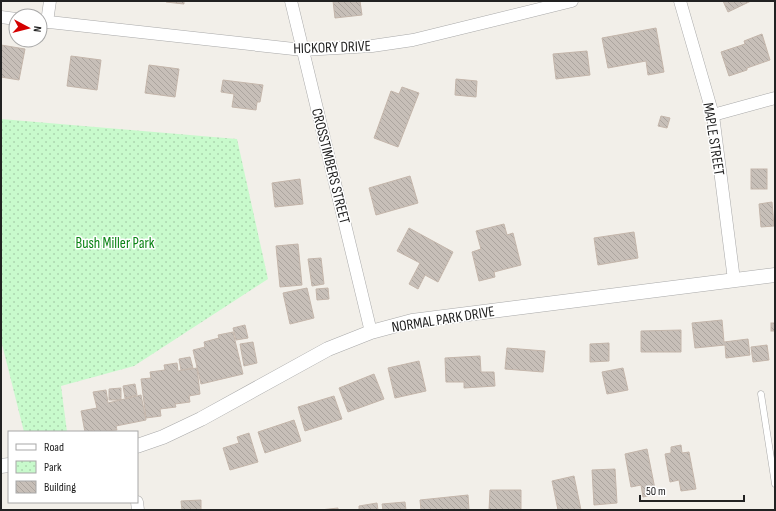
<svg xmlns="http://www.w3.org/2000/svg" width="776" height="511" font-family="'Sofia Sans Condensed',sans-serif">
<defs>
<pattern id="park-dots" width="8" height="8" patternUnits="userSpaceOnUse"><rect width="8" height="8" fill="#c8facc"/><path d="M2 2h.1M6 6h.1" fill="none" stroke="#acd6af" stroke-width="1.8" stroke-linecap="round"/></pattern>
<pattern id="building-back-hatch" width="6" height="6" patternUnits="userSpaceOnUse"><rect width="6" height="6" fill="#c7bfb8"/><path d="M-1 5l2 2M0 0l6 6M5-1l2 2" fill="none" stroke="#aba49e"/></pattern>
</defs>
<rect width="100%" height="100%" fill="#f2efe9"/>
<path fill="url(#park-dots)" d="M 1,119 L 237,139 L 268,279 L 134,366 L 61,386 L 67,432 L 24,432 L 1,340 Z"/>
<g fill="url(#building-back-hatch)" stroke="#c4b6ab">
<path d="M 166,1 L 184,1 L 184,4 L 166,2 Z"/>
<path d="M 333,1 L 360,1 L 362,15 L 335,18 Z"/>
<path d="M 723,1 L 751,1 L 728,12 Z"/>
<path d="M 656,28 L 664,72 L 648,75 L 646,61 L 608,68 L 602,38 Z"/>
<path d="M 762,34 L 770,60 L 747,68 L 747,70 L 729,76 L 721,52 L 745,44 L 744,41 Z"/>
<path d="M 1,45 L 25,49 L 19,80 L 1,77 Z"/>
<path d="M 587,51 L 590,75 L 556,79 L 553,54 Z"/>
<path d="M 71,56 L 101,60 L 97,90 L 67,86 Z"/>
<path d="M 149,65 L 179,69 L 175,97 L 145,93 Z"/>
<path d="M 456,79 L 477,81 L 476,97 L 455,95 Z"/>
<path d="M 223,80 L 263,85 L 260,102 L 257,102 L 256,110 L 232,107 L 234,94 L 221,92 Z"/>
<path d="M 402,87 L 419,93 L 398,147 L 374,138 L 391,91 L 399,94 Z"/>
<path d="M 661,116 L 670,118 L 667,128 L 658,126 Z"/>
<rect x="751" y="169" width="16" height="20"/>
<path d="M 410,176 L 418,203 L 376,215 L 369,188 Z"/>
<path d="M 300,179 L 303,204 L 275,207 L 272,183 Z"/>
<path d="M 772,202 L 774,226 L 761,227 L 759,204 Z"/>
<path d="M 504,224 L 507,235 L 513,233 L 521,265 L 494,272 L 495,277 L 479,281 L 472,252 L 481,249 L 476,231 Z"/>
<path d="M 409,228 L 453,252 L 438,282 L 425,275 L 418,289 L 409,284 L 420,263 L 397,251 Z"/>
<path d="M 634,232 L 638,258 L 598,265 L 594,238 Z"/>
<path d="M 298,244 L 302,285 L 280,287 L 276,246 Z"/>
<path d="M 321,258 L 324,284 L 312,286 L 308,259 Z"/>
<path d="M 307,288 L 314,318 L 290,324 L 283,293 Z"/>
<path d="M 328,288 L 329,299 L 317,300 L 316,289 Z"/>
<path d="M 722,320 L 724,342 L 748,339 L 750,355 L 726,358 L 725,345 L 695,348 L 692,323 Z"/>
<rect x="771" y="323" width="4" height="8"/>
<path d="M 245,325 L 248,338 L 236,340 L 233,328 Z"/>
<path d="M 681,330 L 681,352 L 641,352 L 641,331 Z"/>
<path d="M 233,332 L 243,374 L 201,384 L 193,350 L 205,347 L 204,342 L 219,338 L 218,335 Z"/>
<path d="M 253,342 L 257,363 L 244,366 L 240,344 Z"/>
<path d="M 609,343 L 609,361 L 590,362 L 590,344 Z"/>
<path d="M 767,345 L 769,360 L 753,362 L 751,347 Z"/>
<path d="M 507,348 L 545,351 L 543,372 L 505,369 Z"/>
<path d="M 480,356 L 481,372 L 494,372 L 495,386 L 464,388 L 464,382 L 446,382 L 445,358 Z"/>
<path d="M 190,357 L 193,368 L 181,370 L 179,359 Z"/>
<path d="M 419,361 L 426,391 L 395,398 L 388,368 Z"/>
<path d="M 177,363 L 178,371 L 197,368 L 200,394 L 189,396 L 190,402 L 175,404 L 176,407 L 160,409 L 161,416 L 146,418 L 141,379 L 151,378 L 150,372 L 165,370 L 164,365 Z"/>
<path d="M 623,368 L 628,390 L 607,394 L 602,372 Z"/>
<path d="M 374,374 L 384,399 L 348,412 L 339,388 Z"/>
<path d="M 135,384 L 137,395 L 125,398 L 123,386 Z"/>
<path d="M 121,388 L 121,400 L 109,400 L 109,389 Z"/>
<path d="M 106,390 L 108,403 L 141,395 L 146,420 L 116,426 L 117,430 L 94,432 L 94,430 L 85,432 L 81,411 L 97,408 L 93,392 Z"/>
<path d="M 334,396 L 342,419 L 305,431 L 298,407 Z"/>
<path d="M 294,420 L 301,441 L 265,453 L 258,432 Z"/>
<path d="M 249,433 L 258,462 L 230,470 L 223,448 L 239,443 L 237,437 Z"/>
<path d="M 681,445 L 682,453 L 689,452 L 696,489 L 681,491 L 679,480 L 670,482 L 665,454 L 671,453 L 671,447 Z"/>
<path d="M 647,449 L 656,494 L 643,497 L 641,485 L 631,487 L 625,454 Z"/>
<path d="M 615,469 L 617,503 L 594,505 L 592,470 Z"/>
<path d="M 574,476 L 581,510 L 558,510 L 552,481 Z"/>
<path d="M 490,490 L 521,490 L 521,510 L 489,510 Z"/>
<path d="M 468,495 L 469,510 L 421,510 L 420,500 Z"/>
<path d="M 201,500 L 201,510 L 182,510 L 181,501 Z"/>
<path d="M 405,502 L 406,510 L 383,510 L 382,504 Z"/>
<path d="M 377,503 L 378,510 L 359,510 L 359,506 Z"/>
<path d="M 338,508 L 338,510 L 320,510 Z"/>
</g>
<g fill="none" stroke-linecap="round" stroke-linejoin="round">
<defs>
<path id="service" d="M 761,394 L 775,484"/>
<g id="minor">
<path d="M 291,1 L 371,332"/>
<path d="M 680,1 L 713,115 L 734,280"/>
<path d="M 1,17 L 16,19"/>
<path d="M 40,21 L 303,50 L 372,46 L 413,40 L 572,1"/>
<path d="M 47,22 L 50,1"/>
<path d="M 713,115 L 775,98"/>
<path d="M 137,502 L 138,510"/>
</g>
<g id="tertiary">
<path d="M 137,446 L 163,437 L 201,419 L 328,349 L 371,332 L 412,321 L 775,275"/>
<path d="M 1,466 L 9,465"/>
</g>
</defs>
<use href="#service" stroke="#a9a9a9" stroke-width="7"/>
<use href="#minor" stroke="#a9a9a9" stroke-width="13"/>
<use href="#tertiary" stroke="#a9a9a9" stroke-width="15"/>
<use href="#service" stroke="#fff" stroke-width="6"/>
<use href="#minor" stroke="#fff" stroke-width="12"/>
<use href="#tertiary" stroke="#fff" stroke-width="14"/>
</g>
<g text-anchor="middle" stroke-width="3" stroke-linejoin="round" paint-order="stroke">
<g font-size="15" fill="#222" stroke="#fff">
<text transform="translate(332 47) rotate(-2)" y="5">HICKORY DRIVE</text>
<text transform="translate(714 139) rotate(81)" y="5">MAPLE STREET</text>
<text transform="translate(331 166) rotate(76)" y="5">CROSSTIMBERS STREET</text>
<text transform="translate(443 319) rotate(-9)" y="5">NORMAL PARK DRIVE</text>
</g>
<g font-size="15" fill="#0c8416" stroke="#fff">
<text x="115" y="248">Bush Miller Park</text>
</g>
</g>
<rect width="776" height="511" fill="none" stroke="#222222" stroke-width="4"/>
<rect x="8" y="431" width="130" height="72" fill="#ffffff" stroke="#a7a7a7"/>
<rect x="16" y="444" width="20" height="6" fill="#ffffff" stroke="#a7a7a7"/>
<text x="44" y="451" font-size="12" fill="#222222">Road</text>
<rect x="16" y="461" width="20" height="12" fill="url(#park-dots)" stroke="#a7a7a7"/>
<text x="44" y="471" font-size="12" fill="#222222">Park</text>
<rect x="16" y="481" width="20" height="12" fill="url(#building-back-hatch)" stroke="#a7a7a7"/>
<text x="44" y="491" font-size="12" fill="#222222">Building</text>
<g transform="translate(28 28) rotate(97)"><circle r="19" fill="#ffffff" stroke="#a7a7a7"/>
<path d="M0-3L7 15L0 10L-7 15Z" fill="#d40000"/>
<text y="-6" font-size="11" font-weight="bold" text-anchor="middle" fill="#222222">N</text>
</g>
<path d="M640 495v6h104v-6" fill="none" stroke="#222222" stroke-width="2"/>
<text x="646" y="495" font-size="12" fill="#222222" stroke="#ffffff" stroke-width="3" paint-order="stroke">50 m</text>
</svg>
